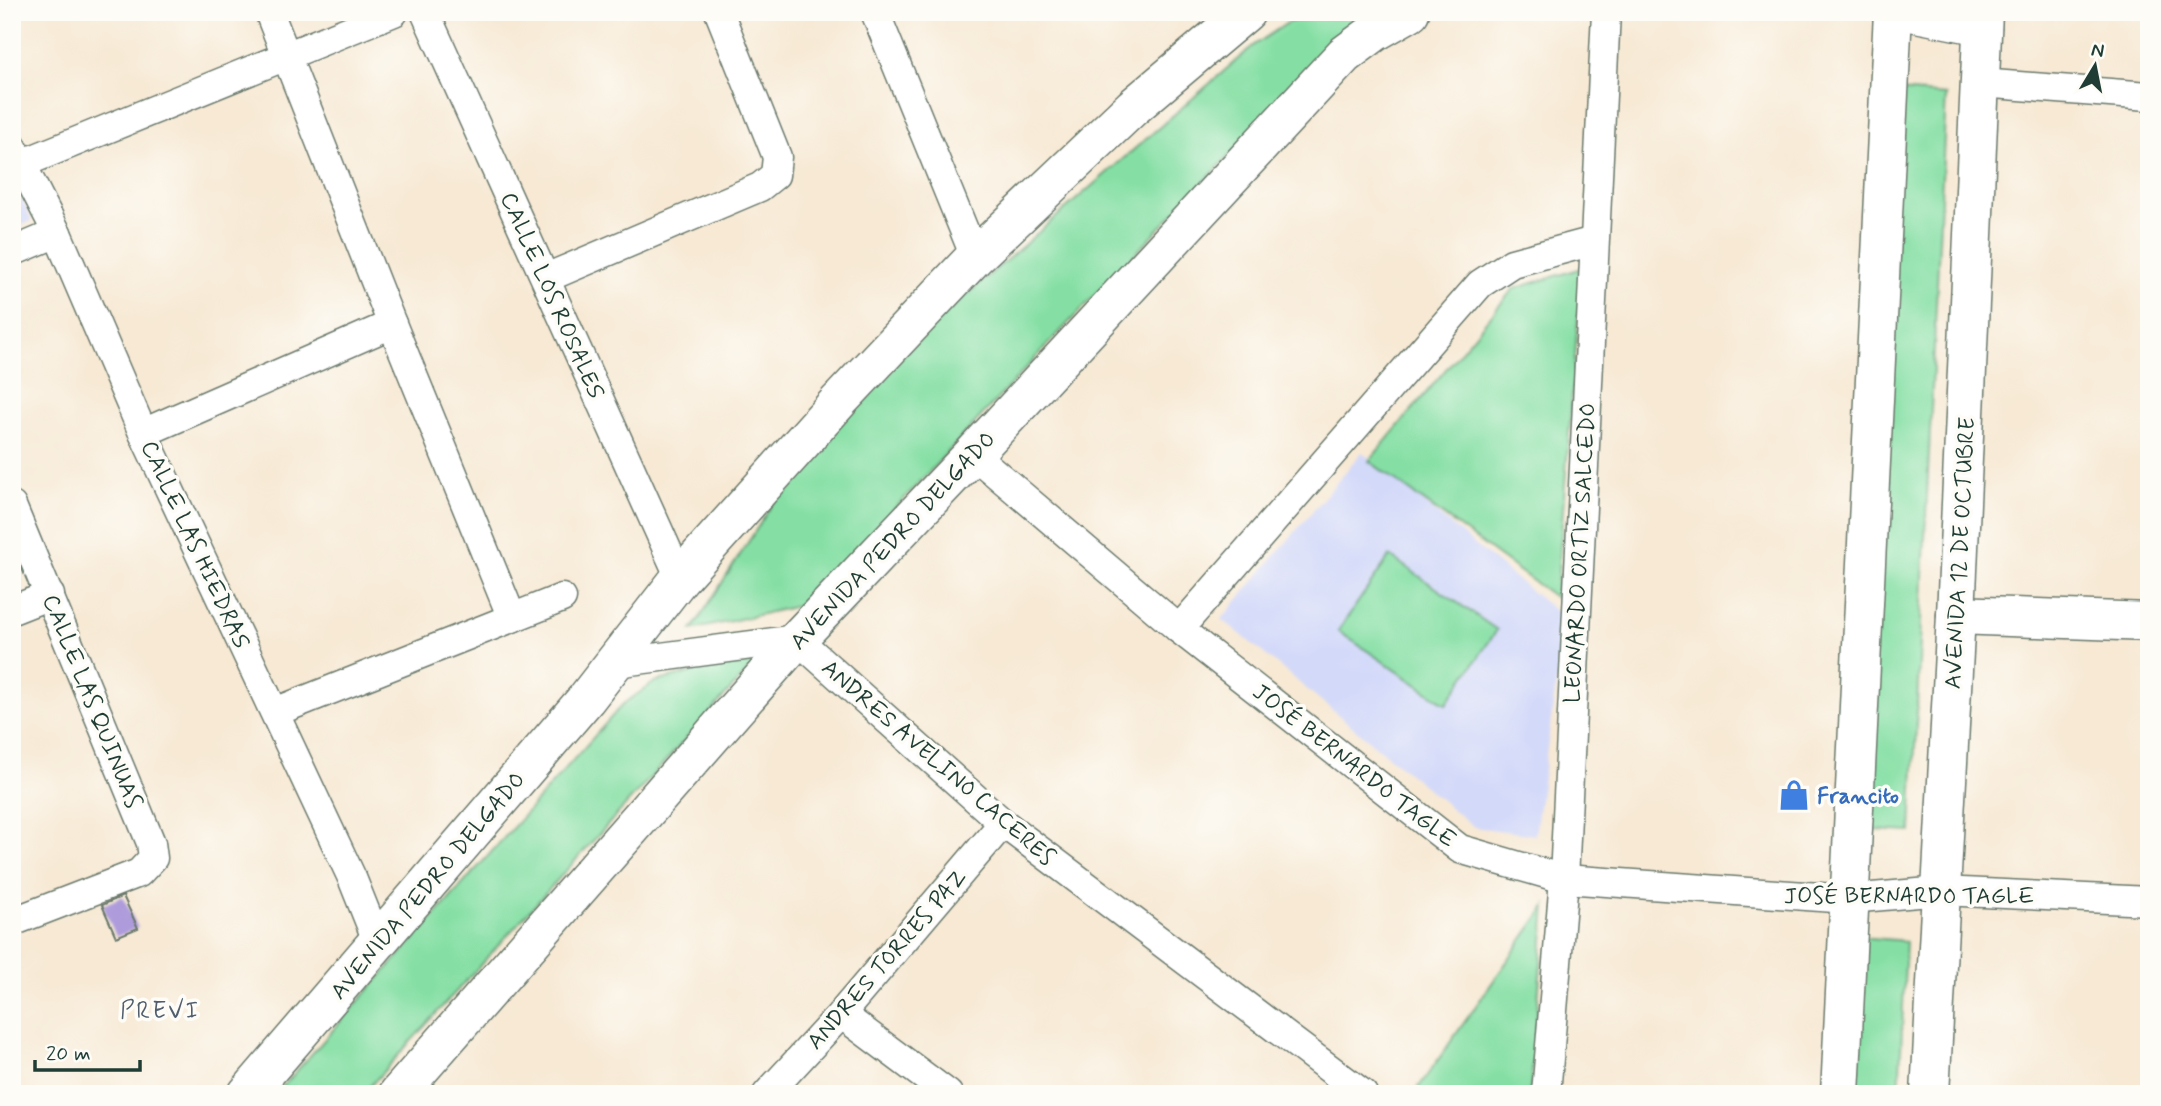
<svg xmlns="http://www.w3.org/2000/svg" width="2161" height="1106" font-family="Mynerve,sans-serif">
<rect width="100%" height="100%" fill="#fdfcf7"/>
<filter id="ink" filterUnits="userSpaceOnUse"><feTurbulence type="fractalNoise" baseFrequency=".0143" numOctaves="2"/><feDisplacementMap in="SourceGraphic" scale="14" xChannelSelector="R" yChannelSelector="G"/><feConvolveMatrix kernelMatrix="1 2 1 2 8 2 1 2 1" color-interpolation-filters="sRGB"/></filter>
<filter id="wash" filterUnits="userSpaceOnUse"><feTurbulence type="fractalNoise" baseFrequency=".00686" numOctaves="4" result="noise"/><feDisplacementMap in="SourceGraphic" scale="28" xChannelSelector="R" yChannelSelector="G"/><feGaussianBlur stdDeviation="1.57" result="paint"/><feColorMatrix in="noise" values="0 0 0 0 0 0 0 0 0 0 0 0 0 0 0 0 0 1.4 0 .05"/><feComposite in="paint" operator="in"/></filter>
<g filter="url(#wash)">
<rect width="100%" height="100%" fill="#f7e9d4"/>
<g fill="#d3d9f9">
<path d="M 12,176 L 32,221 L 12,229 Z"/>
<path d="M 1362,452 L 1565,619 L 1535,835 L 1474,827 L 1222,619 Z"/>
</g>
<g fill="#85dfa4" stroke="#528e6c" stroke-width="2">
<path d="M 1304,12 L 1392,12 L 1345,35 L 1055,337 L 806,604 L 692,630 L 784,486 L 918,337 L 1254,45 Z"/>
<path d="M 1899,91 L 1946,95 L 1911,832 L 1854,829 Z"/>
<path d="M 1582,268 L 1556,598 L 1369,461 L 1513,289 Z"/>
<path d="M 1390,556 L 1497,630 L 1446,704 L 1338,631 Z"/>
<path d="M 763,654 L 363,1094 L 276,1094 L 623,704 L 655,682 Z"/>
<path d="M 1546,906 L 1530,1094 L 1414,1094 Z"/>
<path d="M 1848,936 L 1906,941 L 1899,1094 L 1841,1094 Z"/>
</g>
<g id="blocks">
<path fill="#ad9bdb" d="M 123,896 L 138,928 L 116,937 L 102,905 Z"/>
</g>
</g>
<g filter="url(#ink)">
<use href="#blocks" fill-opacity="0" stroke="#6b796c" stroke-width="2"/>
<g fill="none" stroke-linecap="round" stroke-linejoin="round">
<defs>
<g id="street">
<path d="M 269,12 L 392,324 L 512,618"/>
<path d="M 425,12 L 680,578"/>
<path d="M 875,12 L 975,257"/>
<path d="M 1980,83 L 2149,96"/>
<path d="M 12,145 L 57,233 L 143,433 L 352,878 L 378,943"/>
<path d="M 21,164 L 394,12"/>
<path d="M 12,252 L 57,233"/>
<path d="M 546,278 L 760,187 L 775,175 L 777,157 L 719,12"/>
<path d="M 143,433 L 392,324"/>
<path d="M 973,454 L 1179,629 L 1460,849 L 1564,879 L 1849,899 L 1941,891 L 2149,901"/>
<path d="M 12,506 L 151,843 L 153,858 L 139,873 L 12,922"/>
<path d="M 12,610 L 50,595"/>
<path d="M 1179,629 L 1480,284 L 1512,263 L 1594,241"/>
<path d="M 615,663 L 797,639 L 1003,823 L 1363,1094"/>
<path d="M 275,712 L 562,598"/>
<path d="M 841,1014 L 948,1094"/>
<path d="M 767,1094 L 841,1014 L 1003,823"/>
<path d="M 1546,1094 L 1564,879 L 1606,12"/>
</g>
<g id="secondary">
<path d="M 1911,12 L 1982,26"/>
<path d="M 1956,615 L 2149,622"/>
<path d="M 247,1094 L 586,699 L 680,578 L 839,401 L 975,257 L 1132,108 L 1246,12"/>
<path d="M 398,1094 L 797,639 L 973,454 L 1344,55 L 1375,32 L 1410,12"/>
<path d="M 1840,1094 L 1893,12"/>
<path d="M 1930,1094 L 1956,615 L 1983,12"/>
</g>
</defs>
<use href="#street" stroke="#6b796c" stroke-width="31"/>
<use href="#secondary" stroke="#6b796c" stroke-width="41"/>
<use href="#street" stroke="#fff" stroke-width="28"/>
<use href="#secondary" stroke="#fff" stroke-width="38"/>
</g>
</g>
<defs>
<symbol id="shop-bare" viewBox="-9 -9 18 18"><path d="M-5-2.5h2.3a2.7 3.5 0 0 1 5.4 0H5L5.5 6h-11ZM-1.5-2.5h3a1.5 2.3 0 0 0-3 0Z" fill="#3f7fe0" stroke="#fdfcf7" stroke-width="2.5" paint-order="stroke"/></symbol>
</defs>
<g fill-rule="evenodd">
<use href="#shop-bare" x="1772" y="773" width="44" height="44"/>
</g>
<g text-anchor="middle" stroke-width="7" stroke-linejoin="round" paint-order="stroke">
<g font-size="23" fill="#1f3d34" stroke="#fdfcf7">
<text transform="translate(553 295) rotate(66)" y="8">CALLE LOS ROSALES</text>
<text transform="translate(892 540) rotate(-47)" y="8">AVENIDA PEDRO DELGADO</text>
<text transform="translate(196 544) rotate(65)" y="8">CALLE LAS HIEDRAS</text>
<text transform="translate(1579 553) rotate(-87)" y="8">LEONARDO ORTIZ SALCEDO</text>
<text transform="translate(1959 553) rotate(-87)" y="8">AVENIDA 12 DE OCTUBRE</text>
<text transform="translate(93 701) rotate(68)" y="8">CALLE LAS QUINUAS</text>
<text transform="translate(939 762) rotate(41)" y="8">ANDRES AVELINO CACERES</text>
<text transform="translate(1355 765) rotate(38)" y="8">JOSÉ BERNARDO TAGLE</text>
<text transform="translate(427 885) rotate(-50)" y="8">AVENIDA PEDRO DELGADO</text>
<text x="1909" y="903">JOSÉ BERNARDO TAGLE</text>
<text transform="translate(886 959) rotate(-49)" y="8">ANDRES TORRES PAZ</text>
</g>
<g font-size="23" font-weight="bold" fill="#366cbe" stroke="#fdfcf7" text-anchor="start">
<text x="1817" y="803">Francito</text>
</g>
<g font-size="24" letter-spacing="2" fill="#515e6e" stroke="#fdfcf7">
<text x="160" y="1018">PREVI</text>
</g>
</g>
<rect width="2161" height="1106" fill="none" stroke="#fdfcf7" stroke-width="42"/>
<g transform="translate(2095 66) rotate(10)" stroke="#fdfcf7" stroke-width="5" paint-order="stroke">
<path d="M0-5L12 26L0 18L-12 26Z" fill="#1f3d34"/>
<text y="-10" font-size="19" font-weight="bold" text-anchor="middle" fill="#1f3d34">N</text>
</g>
<path d="M35 1060v10h105v-10" fill="none" stroke="#1f3d34" stroke-width="3.5"/>
<text x="46" y="1060" font-size="21" fill="#1f3d34" stroke="#fdfcf7" stroke-width="5" paint-order="stroke">20 m</text>
</svg>
